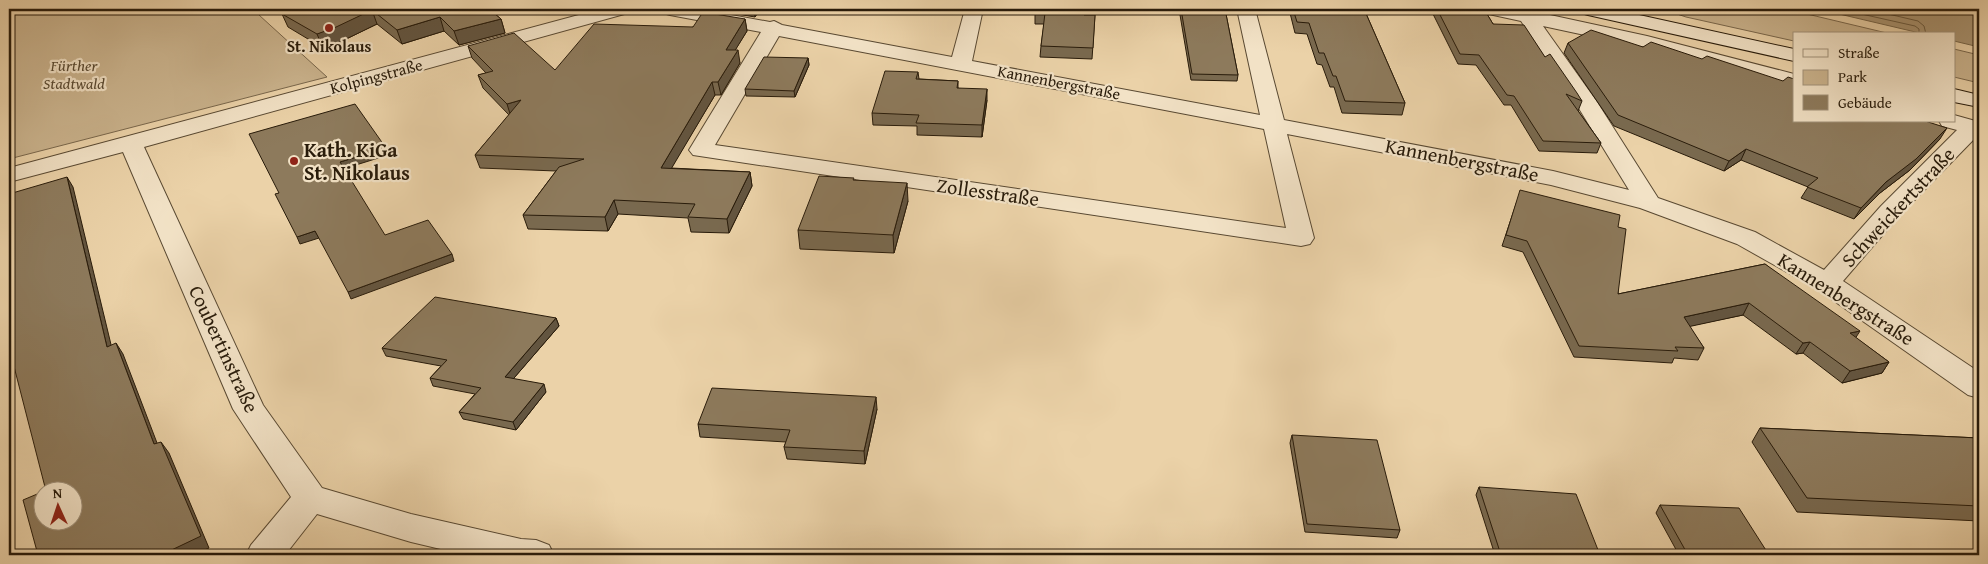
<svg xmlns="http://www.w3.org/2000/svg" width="1988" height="564" font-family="'Gentium Book Plus',serif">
<rect width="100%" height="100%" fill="#ebd2a8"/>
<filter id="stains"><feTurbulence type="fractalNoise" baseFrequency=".004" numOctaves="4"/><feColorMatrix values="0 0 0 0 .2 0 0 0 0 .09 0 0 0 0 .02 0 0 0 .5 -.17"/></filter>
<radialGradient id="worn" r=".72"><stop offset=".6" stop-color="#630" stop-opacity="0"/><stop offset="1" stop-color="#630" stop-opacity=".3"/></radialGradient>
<g fill="#cab38d" stroke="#79674c">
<path d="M 9,9 L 278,9 L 259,15 L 327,77 L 9,159 Z"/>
<path d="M 1662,9 L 1786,9 L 1891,34 L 1794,34 L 1794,41 L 1686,17 Z"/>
<path d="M 1954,49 L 1979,55 L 1979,83 L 1954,77 Z"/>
</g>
<path fill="#a99472" stroke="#756448" d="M 1818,9 L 1979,9 L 1979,47 L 1954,41 L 1954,34 L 1924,34 Z"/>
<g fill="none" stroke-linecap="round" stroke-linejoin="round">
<g stroke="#68583e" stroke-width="1">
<path d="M 1839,9 L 1915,26 L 1919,29 L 1919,34"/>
<path d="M 1867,9 L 1918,21 L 1924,26 L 1926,34"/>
</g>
<defs>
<g id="street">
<path d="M 601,9 L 630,9 L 628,13 L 144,147 L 263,405 L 322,488 L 411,514 L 521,539 L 536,540 L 549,545 L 554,555 L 466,555 L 411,542 L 317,514 L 285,555 L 246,555 L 251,545 L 291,497 L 233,409 L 123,152 L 9,182 L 9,168 Z"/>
<path d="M 661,9 L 698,9 L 770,22 L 774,21 L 782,25 L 952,57 L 965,9 L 983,9 L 972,61 L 1260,115 L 1237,9 L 1255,9 L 1284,120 L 1553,171 L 1629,190 L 1575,102 L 1521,21 L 1484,13 L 1482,9 L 1527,10 L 1647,36 L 1794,74 L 1794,86 L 1645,48 L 1543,26 L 1597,102 L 1658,198 L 1755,232 L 1824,270 L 1881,206 L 1957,130 L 1942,126 L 1939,121 L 1954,121 L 1954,115 L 1979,122 L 1979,134 L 1899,216 L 1843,281 L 1979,372 L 1979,398 L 1968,395 L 1817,289 L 1737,244 L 1640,208 L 1551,185 L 1287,134 L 1314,238 L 1310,244 L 1301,246 L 693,155 L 689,150 L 761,32 L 670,15 L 663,13 ZM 779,36 L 1264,129 L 1286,228 L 715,145 Z"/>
</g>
<g id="secondary">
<path d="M 1579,9 L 1612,9 L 1794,49 L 1794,61 L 1588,15 L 1581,13 Z"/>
<path d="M 1954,89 L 1979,95 L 1979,107 L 1954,102 Z"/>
</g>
</defs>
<use href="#street" stroke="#594932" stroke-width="2"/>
<use href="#secondary" stroke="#281b0a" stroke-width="2"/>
<use href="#street" fill="#f2e2c6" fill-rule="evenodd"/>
<use href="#secondary" fill="#f2e2c6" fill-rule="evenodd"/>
</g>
<g fill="#79694f" stroke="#281b0a">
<path d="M 294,9 L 489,9 L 501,19 L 505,33 L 459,45 L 444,31 L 402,44 L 377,24 L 340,42 L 323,48 L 288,27 L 282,14 Z"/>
<path d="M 713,9 L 760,9 L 755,17 L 713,10 Z"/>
<path d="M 1179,9 L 1225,9 L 1238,75 L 1237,81 L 1191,80 Z"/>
<path d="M 1289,9 L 1364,9 L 1405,103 L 1402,115 L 1342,113 L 1334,87 L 1330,87 L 1322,65 L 1317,64 L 1307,34 L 1295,33 Z"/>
<path d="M 1431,9 L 1484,9 L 1493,24 L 1545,57 L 1582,101 L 1578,111 L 1601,143 L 1597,153 L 1539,151 L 1511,105 L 1504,105 L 1476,65 L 1458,64 L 1431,10 Z"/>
<path d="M 1035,13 L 1095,15 L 1092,59 L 1040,57 L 1041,46 L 1044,24 L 1035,24 Z"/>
<path d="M 745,19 L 747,31 L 735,50 L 740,63 L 721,95 L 715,95 L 671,168 L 750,172 L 752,186 L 729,233 L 691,232 L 688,218 L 618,214 L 608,231 L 528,229 L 523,215 L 556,171 L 480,168 L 475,155 L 509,115 L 483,88 L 478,75 L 486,73 L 472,58 L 468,46 L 555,70 L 693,27 Z"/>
<path d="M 1568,43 L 1643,47 L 1940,139 L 1910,170 L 1880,193 L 1854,219 L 1801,198 L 1808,187 L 1741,160 L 1724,171 L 1614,126 L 1564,53 Z"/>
<path d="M 808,58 L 809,65 L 795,97 L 746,96 L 745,89 Z"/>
<path d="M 918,72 L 919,79 L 958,81 L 958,88 L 987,100 L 982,137 L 917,135 L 917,126 L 873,125 L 872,113 Z"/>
<path d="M 855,180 L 908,201 L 894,253 L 800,249 L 798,230 Z"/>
<path d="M 1517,201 L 1618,227 L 1618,294 L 1765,264 L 1856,338 L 1889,362 L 1882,373 L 1842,383 L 1803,353 L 1796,354 L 1743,315 L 1689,326 L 1704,348 L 1698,360 L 1674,358 L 1672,363 L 1574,357 L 1523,252 L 1502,246 Z"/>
<path d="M 556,318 L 559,326 L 513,379 L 546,392 L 516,430 L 463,419 L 459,412 L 475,394 L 433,386 L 430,378 L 441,366 L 386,356 L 382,348 Z"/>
<path d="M 877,409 L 865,464 L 787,459 L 784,447 L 786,442 L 700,437 L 698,424 Z"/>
<path d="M 1760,428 L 1979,438 L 1979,521 L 1797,512 L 1752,442 Z"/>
<path d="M 1292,435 L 1400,530 L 1397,538 L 1305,532 L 1290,443 Z"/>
<path d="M 1479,487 L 1600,555 L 1495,555 L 1476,495 Z"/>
<path d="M 1660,505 L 1769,555 L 1679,555 L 1656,513 Z"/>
</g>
<g fill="#635540" stroke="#281b0a">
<path d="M 754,9 L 760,9 L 755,17 Z"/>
<path d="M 372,10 L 377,24 L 340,42 L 323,48 L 317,34 Z"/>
<path d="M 440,17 L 444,31 L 402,44 L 397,30 Z"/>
<path d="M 501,19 L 505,33 L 459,45 L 454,31 Z"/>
<path d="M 745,19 L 747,31 L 728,62 L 726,50 Z"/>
<path d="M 738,50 L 740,63 L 721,95 L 718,82 Z"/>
<path d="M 808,58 L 809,65 L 795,97 L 794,91 Z"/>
<path d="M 712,82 L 715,95 L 664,181 L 661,168 Z"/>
<path d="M 987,89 L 987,100 L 982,137 L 982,125 Z"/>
<path d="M 521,100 L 511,117 L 507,104 Z"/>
<path d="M 1947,128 L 1940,139 L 1910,170 L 1880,193 L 1854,219 L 1861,208 L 1886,182 Z"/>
<path d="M 386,148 L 388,155 L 343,169 L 340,162 Z"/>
<path d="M 1746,149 L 1741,160 L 1724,171 L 1729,161 Z"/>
<path d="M 750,172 L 752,186 L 729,233 L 727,219 Z"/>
<path d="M 67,177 L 73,187 L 114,357 L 107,347 Z"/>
<path d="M 907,183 L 908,201 L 894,253 L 893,235 Z"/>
<path d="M 614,200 L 618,214 L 608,231 L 605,217 Z"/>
<path d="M 315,231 L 319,238 L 300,244 L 297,237 Z"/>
<path d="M 452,254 L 454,261 L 351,299 L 348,292 Z"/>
<path d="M 1749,303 L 1743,315 L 1678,329 L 1684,317 Z"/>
<path d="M 556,318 L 559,326 L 508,385 L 505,377 Z"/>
<path d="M 1860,331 L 1853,342 L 1850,333 Z"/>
<path d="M 1810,342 L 1803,353 L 1796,354 L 1803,343 Z"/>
<path d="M 116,343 L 123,354 L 162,456 L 154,444 Z"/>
<path d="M 9,344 L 16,354 L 9,356 Z"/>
<path d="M 1889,362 L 1882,373 L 1842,383 L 1850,371 Z"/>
<path d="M 544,384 L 546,392 L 516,430 L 513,422 Z"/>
<path d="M 876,397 L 877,409 L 865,464 L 864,451 Z"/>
<path d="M 161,442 L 169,453 L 209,548 L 193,555 L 161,555 Z"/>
</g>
<g fill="#8d7a5c" stroke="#281b0a">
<path d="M 294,9 L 489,9 L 501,19 L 454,31 L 440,17 L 397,30 L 372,10 L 334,28 L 317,34 L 282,14 Z"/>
<path d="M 1035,9 L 1085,9 L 1084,15 L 1095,15 L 1093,48 L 1041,46 L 1045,13 L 1035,13 Z"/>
<path d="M 1181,9 L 1225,9 L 1238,75 L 1192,74 Z"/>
<path d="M 1293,9 L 1364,9 L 1405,103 L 1345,101 L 1336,76 L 1333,76 L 1324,53 L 1319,53 L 1309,23 L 1297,22 Z"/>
<path d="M 1437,9 L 1484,9 L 1493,24 L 1524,25 L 1545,57 L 1550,54 L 1577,93 L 1582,101 L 1566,94 L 1601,143 L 1543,141 L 1514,96 L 1507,95 L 1479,55 L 1460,54 Z"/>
<path d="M 703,12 L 745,19 L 726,50 L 738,50 L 718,82 L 712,82 L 661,168 L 750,172 L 727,219 L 688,217 L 695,204 L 614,200 L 605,217 L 523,215 L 559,167 L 584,159 L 475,155 L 521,100 L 507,104 L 478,75 L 493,71 L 468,46 L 514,33 L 555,70 L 594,24 L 693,27 Z"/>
<path d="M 1591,30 L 1643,47 L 1651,42 L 1702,59 L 1707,56 L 1783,81 L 1788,77 L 1794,79 L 1794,121 L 1925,121 L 1947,128 L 1916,159 L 1886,182 L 1861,208 L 1807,187 L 1818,178 L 1746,149 L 1729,161 L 1618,115 L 1568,43 Z"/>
<path d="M 764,57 L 808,58 L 794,91 L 745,89 Z"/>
<path d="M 885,71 L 918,72 L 916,79 L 958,81 L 957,88 L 987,89 L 982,125 L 916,123 L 919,115 L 872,113 Z"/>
<path d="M 355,104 L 386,148 L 340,162 L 385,235 L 428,220 L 452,254 L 348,292 L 315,231 L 297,237 L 275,194 L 279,193 L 249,134 Z"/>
<path d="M 819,176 L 854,178 L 853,180 L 907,183 L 893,235 L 798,230 Z"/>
<path d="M 67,177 L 107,347 L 116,343 L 154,444 L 161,442 L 201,536 L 161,555 L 38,555 L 23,500 L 42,492 L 42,522 L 72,522 L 72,492 L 44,492 L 46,491 L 9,347 L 9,194 Z"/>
<path d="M 1520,190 L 1620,215 L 1618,227 L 1626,229 L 1618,294 L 1765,264 L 1860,331 L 1850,333 L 1889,362 L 1850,371 L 1810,342 L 1803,343 L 1749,303 L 1684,317 L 1704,348 L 1675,347 L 1678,351 L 1579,346 L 1527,241 L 1506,235 Z"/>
<path d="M 435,297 L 556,318 L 505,377 L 544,384 L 513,422 L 459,412 L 481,388 L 430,378 L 447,360 L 382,348 Z"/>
<path d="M 712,388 L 876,397 L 864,451 L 784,447 L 790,430 L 698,424 Z"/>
<path d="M 1760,428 L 1979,438 L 1979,506 L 1807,498 Z"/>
<path d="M 1292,435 L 1377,440 L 1400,530 L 1307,524 Z"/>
<path d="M 1479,487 L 1576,494 L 1600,555 L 1501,555 Z"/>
<path d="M 1660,505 L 1739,508 L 1769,555 L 1688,555 Z"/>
</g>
<g fill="#8f2418" stroke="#f2e2c6" stroke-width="2">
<circle cx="329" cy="28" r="5"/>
<circle cx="294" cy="161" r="5"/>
</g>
<g text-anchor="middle" stroke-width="4.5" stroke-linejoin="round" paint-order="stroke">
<g font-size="16" font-weight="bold" fill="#281b0a" stroke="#f2e2c6">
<text x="329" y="52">St. Nikolaus</text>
</g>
<g font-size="16" font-style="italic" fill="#594931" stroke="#f2e2c6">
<text x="74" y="71">Fürther<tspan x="74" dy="18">Stadtwald</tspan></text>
</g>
<g font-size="16" fill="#281b0a" stroke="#f2e2c6">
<text transform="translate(376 76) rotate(-15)" y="6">Kolpingstraße</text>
<text transform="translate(1059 82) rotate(11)" y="6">Kannenbergstraße</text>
</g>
<g font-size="20" font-weight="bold" fill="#281b0a" stroke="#f2e2c6" text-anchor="start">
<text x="304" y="157">Kath. KiGa<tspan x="304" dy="23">St. Nikolaus</tspan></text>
</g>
<g font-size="20" fill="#281b0a" stroke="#f2e2c6">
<text transform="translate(1462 160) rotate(11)" y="7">Kannenbergstraße</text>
<text transform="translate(988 192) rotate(8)" y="7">Zollesstraße</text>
<text transform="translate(1898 207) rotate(-47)" y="7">Schweickertstraße</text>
<text transform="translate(1846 299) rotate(32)" y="7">Kannenbergstraße</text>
<text transform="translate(224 349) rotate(65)" y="7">Coubertinstraße</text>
</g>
</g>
<rect width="1988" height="564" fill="none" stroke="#ebd2a8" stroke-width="30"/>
<rect x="10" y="10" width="1968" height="544" fill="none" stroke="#281b0a" stroke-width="2.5"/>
<rect x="15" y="15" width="1958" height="534" fill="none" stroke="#281b0a"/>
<rect x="1793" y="32" width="162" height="90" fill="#f2e2c6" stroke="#a1927b"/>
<rect x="1803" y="49" width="25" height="8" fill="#f2e2c6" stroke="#a1927b"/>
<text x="1838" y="58" font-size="15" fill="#281b0a">Straße</text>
<rect x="1803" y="70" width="25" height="15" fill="#cab38d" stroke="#a1927b"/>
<text x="1838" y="82" font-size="15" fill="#281b0a">Park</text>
<rect x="1803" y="95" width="25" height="15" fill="#8d7a5c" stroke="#a1927b"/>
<text x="1838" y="108" font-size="15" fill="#281b0a">Gebäude</text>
<g transform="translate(58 506) rotate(357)"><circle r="24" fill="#f2e2c6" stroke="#a1927b"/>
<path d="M0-4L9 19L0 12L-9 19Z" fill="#8f2418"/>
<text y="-8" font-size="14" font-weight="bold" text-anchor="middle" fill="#281b0a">N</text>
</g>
<rect width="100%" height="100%" filter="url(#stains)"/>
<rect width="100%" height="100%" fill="url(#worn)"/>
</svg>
